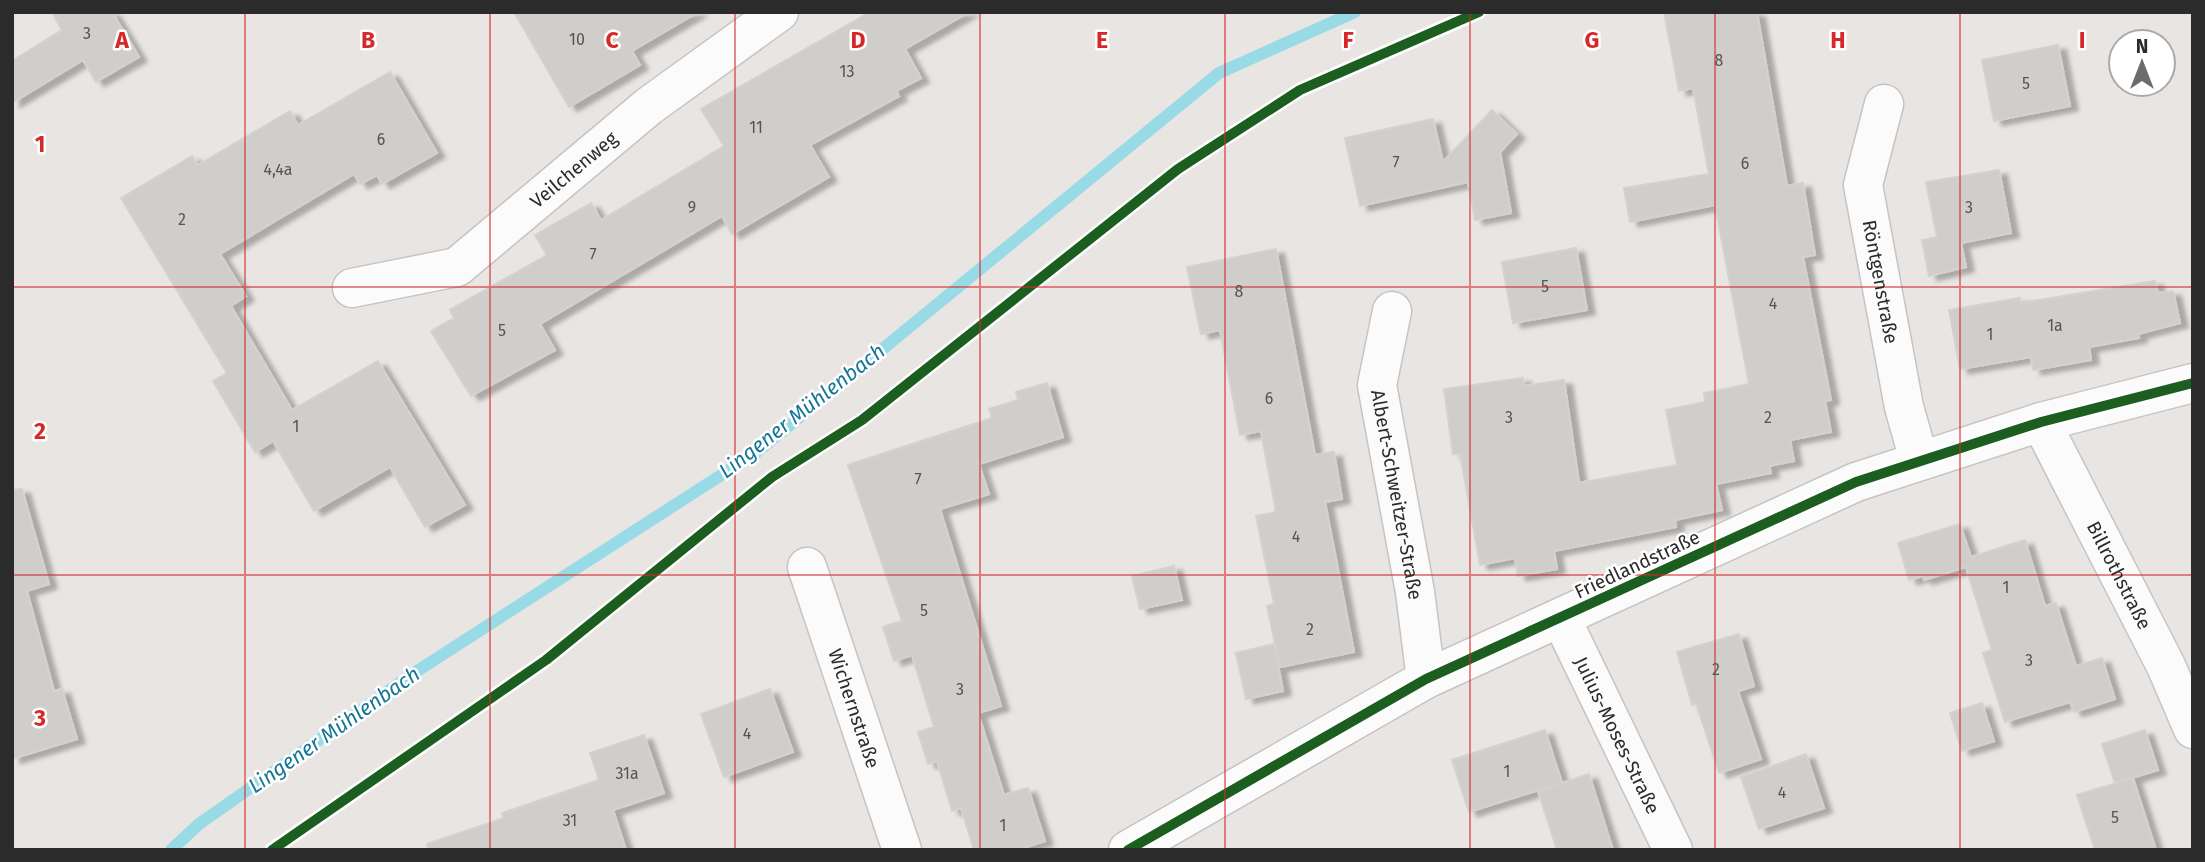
<svg xmlns="http://www.w3.org/2000/svg" width="2205" height="862" font-family="'Fira Sans',sans-serif">
<defs>
<filter id="shadow"><feDropShadow dx="8" dy="4.5" stdDeviation="2" flood-color="#0004"/></filter>
</defs>
<rect width="100%" height="100%" fill="#e9e5e2"/>
<g fill="none" stroke-linecap="round" stroke-linejoin="round">
<path stroke="#99dae7" stroke-width="12" d="M 171,850 L 199,824 L 414,673 L 757,452 L 1219,73 L 1355,12"/>
</g>
<g fill="#d0cecb" stroke="#d4d1ce" stroke-width="2" filter="url(#shadow)">
<path d="M 52,12 L 112,12 L 139,57 L 96,82 L 83,60 L 12,103 L 12,61 L 62,30 Z"/>
<path d="M 514,12 L 698,12 L 632,51 L 640,65 L 569,107 Z"/>
<path d="M 870,12 L 969,12 L 905,49 L 921,78 L 896,91 L 899,96 L 810,145 L 829,177 L 732,234 L 722,216 L 540,324 L 555,350 L 471,396 L 431,331 L 454,318 L 450,310 L 547,255 L 535,235 L 591,203 L 601,220 L 724,146 L 701,109 Z"/>
<path d="M 1664,12 L 1757,12 L 1787,186 L 1803,183 L 1815,255 L 1803,257 L 1831,400 L 1825,401 L 1831,432 L 1790,440 L 1794,461 L 1769,466 L 1771,473 L 1716,484 L 1722,510 L 1675,520 L 1676,527 L 1554,551 L 1557,569 L 1518,576 L 1515,558 L 1480,565 L 1460,453 L 1453,454 L 1444,389 L 1523,378 L 1524,386 L 1564,380 L 1579,483 L 1677,465 L 1666,410 L 1705,402 L 1704,393 L 1749,384 L 1715,205 L 1630,222 L 1624,188 L 1709,174 L 1693,88 L 1679,91 Z"/>
<path d="M 2058,45 L 2070,106 L 1994,121 L 1982,60 Z"/>
<path d="M 390,72 L 437,153 L 382,184 L 377,175 L 360,184 L 354,174 L 220,254 L 246,296 L 231,306 L 292,410 L 378,361 L 465,505 L 425,527 L 390,467 L 314,511 L 273,441 L 255,452 L 213,381 L 227,373 L 121,198 L 192,156 L 198,165 L 290,111 L 298,125 Z"/>
<path d="M 1492,110 L 1517,134 L 1500,152 L 1511,213 L 1475,220 L 1468,182 L 1360,206 L 1345,138 L 1433,119 L 1443,162 Z"/>
<path d="M 1999,170 L 2011,233 L 1961,243 L 1966,267 L 1929,276 L 1922,240 L 1937,237 L 1926,182 Z"/>
<path d="M 1576,248 L 1587,310 L 1513,323 L 1502,262 Z"/>
<path d="M 1276,249 L 1315,455 L 1334,452 L 1342,499 L 1325,502 L 1354,652 L 1280,667 L 1267,606 L 1274,604 L 1256,516 L 1276,512 L 1261,431 L 1240,435 L 1220,330 L 1201,334 L 1187,267 Z"/>
<path d="M 2155,281 L 2158,293 L 2173,291 L 2180,323 L 2138,334 L 2139,338 L 2089,347 L 2091,360 L 2033,370 L 2031,357 L 1960,369 L 1949,310 L 2020,298 L 2021,303 Z"/>
<path d="M 1047,383 L 1063,437 L 979,464 L 989,494 L 940,509 L 1001,706 L 978,713 L 1004,795 L 1028,788 L 1045,841 L 1017,850 L 974,850 L 961,808 L 952,811 L 937,761 L 928,764 L 918,732 L 934,727 L 912,655 L 894,661 L 883,627 L 902,621 L 848,465 L 992,418 L 989,409 L 1018,400 L 1016,392 Z"/>
<path d="M 22,489 L 49,584 L 27,591 L 54,691 L 62,689 L 77,739 L 12,759 L 12,490 Z"/>
<path d="M 1960,524 L 1971,557 L 2025,540 L 2045,606 L 2056,603 L 2076,666 L 2102,658 L 2115,699 L 2074,712 L 2070,702 L 2005,722 L 1983,653 L 1992,650 L 1966,567 L 1924,580 L 1923,576 L 1909,580 L 1898,543 Z"/>
<path d="M 1174,566 L 1182,600 L 1140,609 L 1132,576 Z"/>
<path d="M 1739,634 L 1754,686 L 1738,691 L 1761,759 L 1719,773 L 1696,703 L 1692,705 L 1677,652 Z"/>
<path d="M 1274,644 L 1283,691 L 1246,699 L 1236,653 Z"/>
<path d="M 770,689 L 793,752 L 724,777 L 701,714 Z"/>
<path d="M 1982,703 L 1994,741 L 1962,751 L 1950,713 Z"/>
<path d="M 1545,730 L 1562,783 L 1589,774 L 1613,850 L 1557,850 L 1538,791 L 1558,784 L 1469,812 L 1452,760 Z"/>
<path d="M 2145,730 L 2158,770 L 2115,783 L 2102,744 Z"/>
<path d="M 644,735 L 664,793 L 613,810 L 626,850 L 428,850 L 427,844 L 504,818 L 502,813 L 599,780 L 590,753 Z"/>
<path d="M 1806,754 L 1824,808 L 1759,829 L 1741,777 Z"/>
<path d="M 2133,778 L 2156,850 L 2095,850 L 2077,795 Z"/>
</g>
<g fill="none" stroke-linecap="round" stroke-linejoin="round">
<defs>
<g id="street">
<path id="s1" d="M 1884,104 L 1863,185 L 1904,407 L 1919,460"/>
<path id="s2" d="M 352,288 L 457,267 L 649,106 L 779,12"/>
<path id="s3" d="M 1392,311 L 1377,385 L 1415,592 L 1426,679"/>
<path id="s4" d="M 2041,422 L 2166,666 L 2193,729"/>
<path id="s5" d="M 807,567 L 902,850"/>
<path id="s6" d="M 1561,618 L 1673,850"/>
<path d="M 1128,850 L 1426,679 L 1856,482 L 2041,422 L 2193,383"/>
</g>
</defs>
<use href="#street" stroke="#c5c4c4" stroke-width="41"/>
<use href="#street" stroke="#fcfbfb" stroke-width="38"/>
<defs>
<g id="cycleway">
<path d="M 272,850 L 546,660 L 772,477 L 862,420 L 1178,169 L 1300,90 L 1479,12"/>
<path d="M 1128,850 L 1426,679 L 1856,482 L 2041,422 L 2193,383"/>
</g>
</defs>
<use href="#cycleway" stroke="#fff" stroke-width="15"/>
<use href="#cycleway" stroke="#1b5e20" stroke-width="10"/>
</g>
<path fill="none" stroke="#d62828" stroke-width="2" stroke-opacity="0.55" d="M 245,12 L 245,850M 490,12 L 490,850M 735,12 L 735,850M 980,12 L 980,850M 1225,12 L 1225,850M 1470,12 L 1470,850M 1715,12 L 1715,850M 1960,12 L 1960,850M 12,287 L 2193,287M 12,575 L 2193,575"/>
<g text-anchor="middle" stroke-width="5" stroke-linejoin="round" paint-order="stroke">
<g font-size="16" fill="#555454">
<text x="87" y="39">3</text>
<text x="577" y="45">10</text>
<text x="1719" y="66">8</text>
<text x="847" y="77">13</text>
<text x="2026" y="89">5</text>
<text x="756" y="133">11</text>
<text x="381" y="145">6</text>
<text x="1396" y="168">7</text>
<text x="1745" y="169">6</text>
<text x="278" y="175">4,4a</text>
<text x="692" y="213">9</text>
<text x="1969" y="213">3</text>
<text x="182" y="225">2</text>
<text x="593" y="260">7</text>
<text x="1545" y="292">5</text>
<text x="1239" y="297">8</text>
<text x="1773" y="309">4</text>
<text x="2055" y="331">1a</text>
<text x="502" y="336">5</text>
<text x="1990" y="340">1</text>
<text x="1269" y="404">6</text>
<text x="1509" y="423">3</text>
<text x="1768" y="423">2</text>
<text x="296" y="432">1</text>
<text x="918" y="485">7</text>
<text x="1296" y="542">4</text>
<text x="2006" y="593">1</text>
<text x="924" y="616">5</text>
<text x="1310" y="635">2</text>
<text x="2029" y="666">3</text>
<text x="1716" y="675">2</text>
<text x="960" y="695">3</text>
<text x="747" y="739">4</text>
<text x="1507" y="777">1</text>
<text x="627" y="779">31a</text>
<text x="1782" y="798">4</text>
<text x="2115" y="823">5</text>
<text x="570" y="826">31</text>
<text x="1003" y="831">1</text>
</g>
<g font-size="19" fill="#2b2b2b" stroke="#fff">
<text dy="7" stroke="none"><textPath href="#s2" startOffset="259">Veilchenweg</textPath></text>
<text dy="7" stroke="none"><textPath href="#s1" startOffset="182">Röntgenstraße</textPath></text>
<text dy="7" stroke="none"><textPath href="#s3" startOffset="187">Albert-Schweitzer-Straße</textPath></text>
<text transform="translate(1637 564) rotate(-25)" y="7">Friedlandstraße</text>
<text dy="7" stroke="none"><textPath href="#s4" startOffset="172">Billrothstraße</textPath></text>
<text dy="7" stroke="none"><textPath href="#s5" startOffset="149">Wichernstraße</textPath></text>
<text dy="7" stroke="none"><textPath href="#s6" startOffset="130">Julius-Moses-Straße</textPath></text>
</g>
<g font-size="21" font-style="italic" fill="#157696" stroke="#fff">
<text transform="translate(802 411) rotate(-38)" y="7">Lingener Mühlenbach</text>
<text transform="translate(334 730) rotate(-35)" y="7">Lingener Mühlenbach</text>
</g>
</g>
<g font-size="23" text-anchor="middle" font-weight="bold" fill="#d62828" stroke="#fff" stroke-width="5" stroke-linejoin="round" paint-order="stroke">
<text x="122" y="48">A</text>
<text x="368" y="48">B</text>
<text x="612" y="48">C</text>
<text x="858" y="48">D</text>
<text x="1102" y="48">E</text>
<text x="1348" y="48">F</text>
<text x="1592" y="48">G</text>
<text x="1838" y="48">H</text>
<text x="2082" y="48">I</text>
<text x="40" y="152">1</text>
<text x="40" y="439">2</text>
<text x="40" y="726">3</text>
</g>
<rect width="2205" height="862" fill="none" stroke="#2b2b2b" stroke-width="28"/>
<g transform="translate(2142 63)"><circle r="33" fill="#ffffff" stroke="#aaaaaa" stroke-width="2"/>
<path d="M0-5L12 26L0 18L-12 26Z" fill="#6e6c6b"/>
<text y="-10" font-size="19" font-weight="bold" text-anchor="middle" fill="#2b2b2b">N</text>
</g>
</svg>
